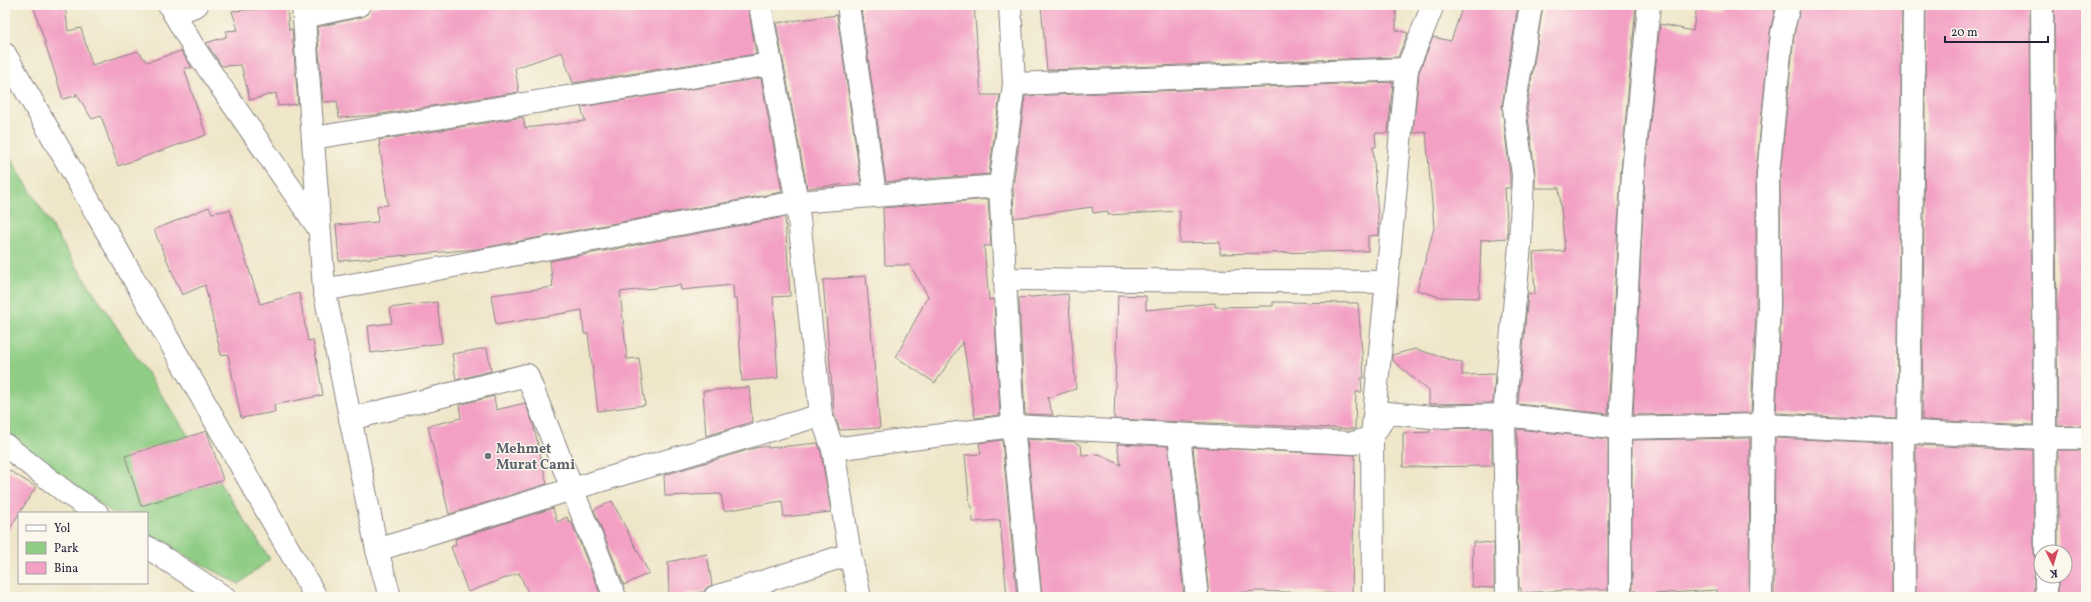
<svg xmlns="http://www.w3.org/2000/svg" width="2091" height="602" font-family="Vollkorn,serif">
<rect width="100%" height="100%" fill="#fbf7ec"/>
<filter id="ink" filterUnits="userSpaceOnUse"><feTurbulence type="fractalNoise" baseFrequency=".025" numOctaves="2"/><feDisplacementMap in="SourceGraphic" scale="8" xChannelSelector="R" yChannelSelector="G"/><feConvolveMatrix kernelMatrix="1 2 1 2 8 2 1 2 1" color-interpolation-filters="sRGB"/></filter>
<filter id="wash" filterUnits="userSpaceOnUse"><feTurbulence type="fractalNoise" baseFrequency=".012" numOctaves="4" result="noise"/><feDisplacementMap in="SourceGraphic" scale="16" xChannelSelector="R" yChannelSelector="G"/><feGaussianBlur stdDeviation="0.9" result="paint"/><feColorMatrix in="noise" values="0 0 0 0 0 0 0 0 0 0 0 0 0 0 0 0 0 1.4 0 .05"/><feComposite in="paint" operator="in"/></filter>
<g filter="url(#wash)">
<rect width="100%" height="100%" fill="#efe6c9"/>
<path fill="#8fcd84" stroke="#587860" d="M 5,149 L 73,261 L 270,559 L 239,584 L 147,535 L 147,513 L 113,513 L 5,436 Z"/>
<g id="blocks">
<g fill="#f3a0c4">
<path d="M 33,5 L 65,5 L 68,31 L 81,28 L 92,65 L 138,51 L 147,62 L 181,51 L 192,68 L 184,68 L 206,135 L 118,166 L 101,116 L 92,119 L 76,93 L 76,96 L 63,99 Z"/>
<path d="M 383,5 L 748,5 L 756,54 L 573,83 L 562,52 L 515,68 L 519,92 L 375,115 L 339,118 L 337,101 L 323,102 L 317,27 L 362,17 L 368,14 L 371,8 Z"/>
<path d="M 893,5 L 974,5 L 981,95 L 1000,95 L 989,174 L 886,182 L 861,8 Z"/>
<path d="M 1041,5 L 1396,6 L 1396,30 L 1408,33 L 1398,57 L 1047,70 Z"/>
<path d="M 1463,5 L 1518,5 L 1502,106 L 1510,176 L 1510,188 L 1505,188 L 1508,238 L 1481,240 L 1479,298 L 1440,297 L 1417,290 L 1434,228 L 1426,132 L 1413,133 L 1419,72 L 1433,37 L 1451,41 Z"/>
<path d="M 1543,5 L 1636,5 L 1621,170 L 1608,414 L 1518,404 L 1528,293 L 1535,294 L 1533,253 L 1565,251 L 1559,188 L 1535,188 L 1535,173 L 1527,108 Z"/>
<path d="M 1697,5 L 1722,9 L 1723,5 L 1776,5 L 1770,32 L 1756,173 L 1756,307 L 1751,413 L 1633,415 L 1645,172 L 1660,24 L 1693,31 Z"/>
<path d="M 1801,5 L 1902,5 L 1897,419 L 1776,413 L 1781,308 L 1780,175 L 1794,35 Z"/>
<path d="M 1926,5 L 2030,5 L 2033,425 L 1922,420 Z"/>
<path d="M 2054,5 L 2086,5 L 2086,153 L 2083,153 L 2083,189 L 2086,227 L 2086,426 L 2058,426 Z"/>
<path d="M 287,7 L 289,30 L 292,29 L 298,104 L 278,106 L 276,93 L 250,100 L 241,65 L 222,66 L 206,43 L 226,37 L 226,31 L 238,30 L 232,11 Z"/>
<path d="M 837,15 L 861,183 L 807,188 L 776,23 Z"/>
<path d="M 761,78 L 782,192 L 477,249 L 339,261 L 336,225 L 378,222 L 377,206 L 388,205 L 379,140 L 523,117 L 525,128 L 585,121 L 581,107 Z"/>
<path d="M 1393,82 L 1388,133 L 1375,133 L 1376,147 L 1373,147 L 1379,233 L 1379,235 L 1368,236 L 1368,251 L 1220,254 L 1220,242 L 1180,243 L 1180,211 L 1108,215 L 1108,211 L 1093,213 L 1092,207 L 1014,218 L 1013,187 L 1025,96 Z"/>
<path d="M 988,199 L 991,246 L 984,246 L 989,300 L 994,299 L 1000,415 L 975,418 L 963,341 L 935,383 L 896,357 L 928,296 L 910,265 L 885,265 L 883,208 Z"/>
<path d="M 209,207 L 212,213 L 230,210 L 260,304 L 299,293 L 308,341 L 313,340 L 323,395 L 274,405 L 275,412 L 241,418 L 228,354 L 221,355 L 205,285 L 182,295 L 154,230 Z"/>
<path d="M 785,217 L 790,296 L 773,297 L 778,378 L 742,381 L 737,299 L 734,299 L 733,285 L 681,290 L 680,285 L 620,292 L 627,359 L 639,358 L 645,405 L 598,411 L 588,334 L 584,334 L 582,310 L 496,325 L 491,295 L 553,287 L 550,261 Z"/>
<path d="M 866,276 L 880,428 L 840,430 L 834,414 L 823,280 Z"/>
<path d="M 1068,294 L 1076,389 L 1047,398 L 1053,415 L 1025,414 L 1019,298 Z"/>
<path d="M 1118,295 L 1146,296 L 1146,310 L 1215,303 L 1215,307 L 1273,306 L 1273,302 L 1358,303 L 1364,378 L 1361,378 L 1362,392 L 1356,392 L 1355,429 L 1114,419 Z"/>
<path d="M 437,302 L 442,343 L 371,353 L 368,326 L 392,323 L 390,308 Z"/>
<path d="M 487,348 L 491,371 L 456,380 L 452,354 Z"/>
<path d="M 1415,349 L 1462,363 L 1462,375 L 1495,374 L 1493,403 L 1429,404 L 1429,391 L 1392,360 L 1392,355 Z"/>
<path d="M 749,387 L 752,422 L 706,436 L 703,391 Z"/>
<path d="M 494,396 L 496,410 L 525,403 L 533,423 L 547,484 L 449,514 L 428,426 L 461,418 L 459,405 Z"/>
<path d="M 1492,428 L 1492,466 L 1403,467 L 1403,433 L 1430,432 L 1430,429 Z"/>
<path d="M 1517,429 L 1608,439 L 1608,590 L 1571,590 L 1521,593 L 1521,588 L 1519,588 Z"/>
<path d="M 207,431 L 223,480 L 141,506 L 125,456 Z"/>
<path d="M 1750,438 L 1749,597 L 1718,597 L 1717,590 L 1637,595 L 1637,591 L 1632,591 L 1632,440 Z"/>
<path d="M 1775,438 L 1891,443 L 1892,597 L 1774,597 Z"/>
<path d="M 1027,439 L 1074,442 L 1081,445 L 1082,455 L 1099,454 L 1121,465 L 1117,444 L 1168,446 L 1184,597 L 1042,597 Z"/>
<path d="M 1002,440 L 1017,597 L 1007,597 L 1000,520 L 973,522 L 972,506 L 970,506 L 965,455 L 981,454 L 979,443 Z"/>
<path d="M 818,443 L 821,452 L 831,512 L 784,517 L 782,501 L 724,511 L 721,494 L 665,496 L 664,475 L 755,448 L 768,446 L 768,448 Z"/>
<path d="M 1916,445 L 2033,450 L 2034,552 L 2035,559 L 2041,563 L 2035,569 L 2034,576 L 2034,597 L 1916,597 Z"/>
<path d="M 1193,447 L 1355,455 L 1352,594 L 1256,591 L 1209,596 Z"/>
<path d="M 2058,450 L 2086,450 L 2086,597 L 2058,597 L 2058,576 L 2065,576 L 2065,552 L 2058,552 Z"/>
<path d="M 5,468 L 36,487 L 5,536 Z"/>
<path d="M 612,501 L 649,573 L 624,585 L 594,510 Z"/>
<path d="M 553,508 L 557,522 L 567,517 L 569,522 L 571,521 L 601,596 L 530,597 L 519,573 L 468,592 L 451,547 L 456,545 L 455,539 Z"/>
<path d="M 1473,542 L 1494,543 L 1494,588 L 1472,587 Z"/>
<path d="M 707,554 L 712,585 L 706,588 L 704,592 L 669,597 L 668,562 Z"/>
</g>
</g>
</g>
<g filter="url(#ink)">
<use href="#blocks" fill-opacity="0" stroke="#888482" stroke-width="1"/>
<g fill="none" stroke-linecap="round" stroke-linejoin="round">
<defs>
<g id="minor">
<path d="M 169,5 L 194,48 L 319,229"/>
<path d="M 303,5 L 324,289 L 377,550 L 390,597"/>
<path d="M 760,5 L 797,202 L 821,415 L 833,449 L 850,554 L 860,597"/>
<path d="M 848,5 L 875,195"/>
<path d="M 1010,5 L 1014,84 L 1000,186 L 1013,426 L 1030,597"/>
<path d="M 2042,5 L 2046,552"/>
<path d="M 174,14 L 197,5"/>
<path d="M 304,17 L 359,5"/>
<path d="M 5,54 L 316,597"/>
<path d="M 1014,84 L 1407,69"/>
<path d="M 313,138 L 771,64"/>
<path d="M 1005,279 L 1387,282"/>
<path d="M 324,289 L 340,287 L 797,202 L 1000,186"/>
<path d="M 350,419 L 527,375 L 615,597"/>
<path d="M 1903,432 L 1904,597"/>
<path d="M 1909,432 L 1914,5"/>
<path d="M 1179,435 L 1197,597"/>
<path d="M 5,445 L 68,494 L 97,513"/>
<path d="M 833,449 L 1013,426 L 1354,443 L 1372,437 L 1387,413 L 1433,417 L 1504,415 L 1620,428 L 1763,425 L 2044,438 L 2086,438"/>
<path d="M 147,547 L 224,597"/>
<path d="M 377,550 L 572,489 L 821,415"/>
<path d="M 2046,576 L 2046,597"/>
<path d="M 715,597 L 850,554"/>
<path d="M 1373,597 L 1372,437 L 1407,69 L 1433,5"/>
<path d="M 1507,597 L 1504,415 L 1520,245 L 1523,175 L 1514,108 L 1531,5"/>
<path d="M 1620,597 L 1620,428 L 1633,171 L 1649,5"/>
<path d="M 1761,597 L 1763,425 L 1769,307 L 1768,174 L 1782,33 L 1789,5"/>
</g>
</defs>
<use href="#minor" stroke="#888482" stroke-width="24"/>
<use href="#minor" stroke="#fff" stroke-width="22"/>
</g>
</g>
<circle fill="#6b7280" stroke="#fbf7ec" stroke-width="1.5" cx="488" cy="456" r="4"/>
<g text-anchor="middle" stroke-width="3" stroke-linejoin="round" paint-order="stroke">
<g font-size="14" font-weight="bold" fill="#5b616d" stroke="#fbf7ec" text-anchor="start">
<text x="496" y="453">Mehmet<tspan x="496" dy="16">Murat Cami</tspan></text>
</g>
</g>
<rect width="2091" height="602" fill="none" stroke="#fbf7ec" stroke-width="20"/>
<rect x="18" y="512" width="130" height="72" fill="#fbf7ec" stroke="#a4a2a5"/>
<rect x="26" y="525" width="20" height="6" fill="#ffffff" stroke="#a4a2a5"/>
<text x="54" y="532" font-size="12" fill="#22223b">Yol</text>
<rect x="26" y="542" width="20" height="12" fill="#8fcd84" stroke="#a4a2a5"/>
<text x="54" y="552" font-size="12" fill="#22223b">Park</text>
<rect x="26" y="562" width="20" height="12" fill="#f3a0c4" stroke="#a4a2a5"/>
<text x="54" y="572" font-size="12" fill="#22223b">Bina</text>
<g transform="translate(2053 564) rotate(175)"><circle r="19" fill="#fbf7ec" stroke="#a4a2a5"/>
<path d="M0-3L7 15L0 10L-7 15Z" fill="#d1495b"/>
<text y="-6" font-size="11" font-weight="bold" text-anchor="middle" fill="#22223b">K</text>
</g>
<path d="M1945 36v6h103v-6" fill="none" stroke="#22223b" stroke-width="2"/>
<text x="1951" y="36" font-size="12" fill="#22223b" stroke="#fbf7ec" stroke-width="3" paint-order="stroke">20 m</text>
</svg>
